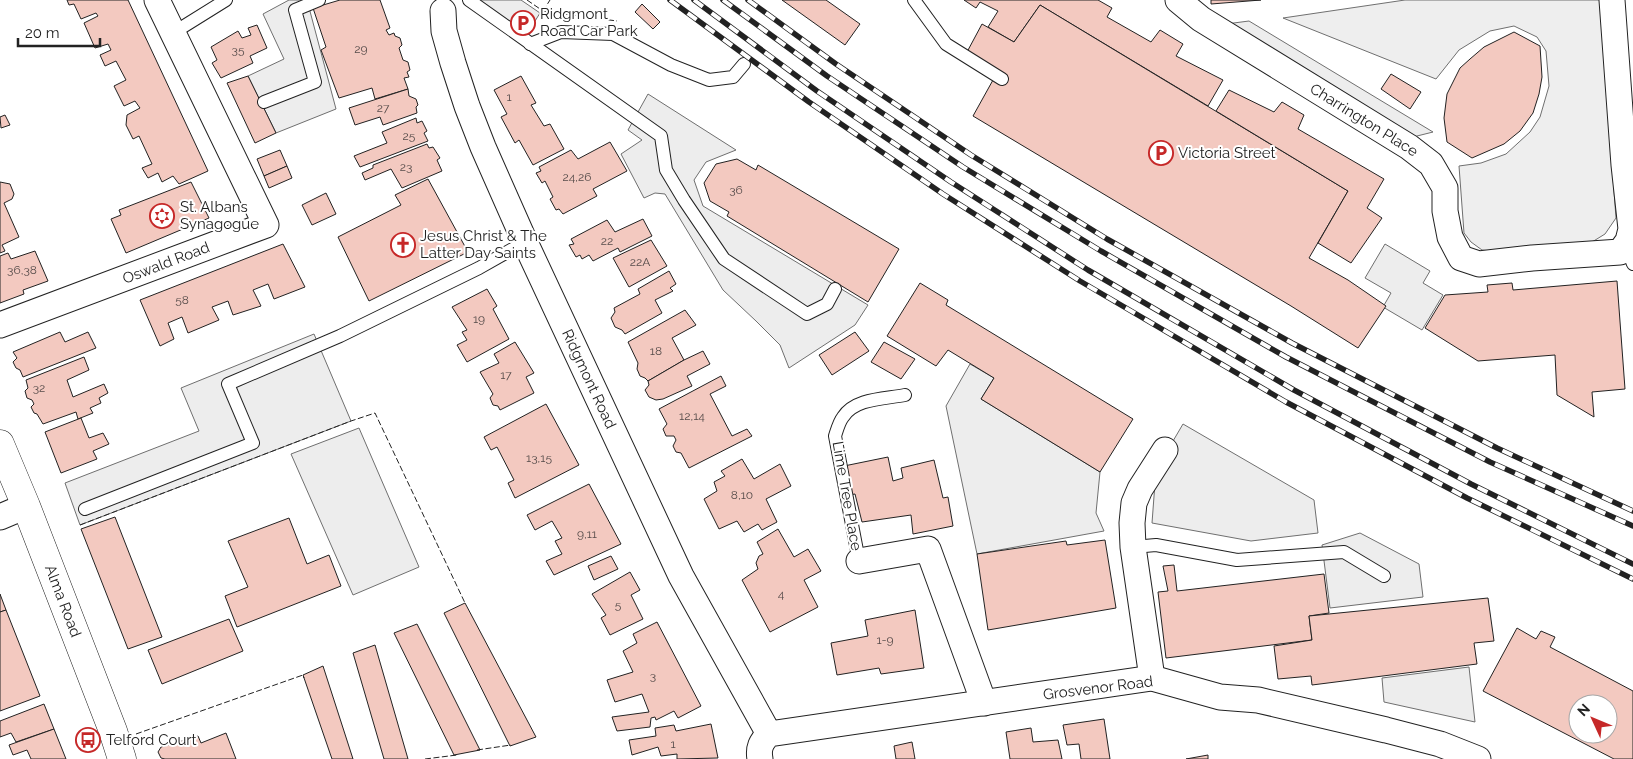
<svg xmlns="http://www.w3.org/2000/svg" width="1633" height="759" font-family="Raleway,sans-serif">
<rect width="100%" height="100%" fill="#fff"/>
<path fill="#eee" stroke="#6f6f6f" d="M 1405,0 L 1600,0 L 1616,218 L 1605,234 L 1592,242 L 1501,252 L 1482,250 L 1471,242 L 1464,233 L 1459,166 L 1481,163 L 1506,154 L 1530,132 L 1540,117 L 1549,86 L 1546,51 L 1537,37 L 1514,26 L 1490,31 L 1459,50 L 1436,79 L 1283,18 Z"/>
<g fill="#ededed" stroke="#6f6f6f">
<path d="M 289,0 L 307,0 L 336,109 L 276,133 L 248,76 L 284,59 L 263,14 Z"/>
<path d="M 478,0 L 521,0 L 540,13 L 527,34 Z"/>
<path d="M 1249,21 L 1433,132 L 1413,137 L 1226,24 Z"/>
<path d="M 648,94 L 736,150 L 706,162 L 694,180 L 703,206 L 868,305 L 855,325 L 789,368 L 780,345 L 756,321 L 723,290 L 665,194 L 655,193 L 644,198 L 621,154 L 642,140 L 628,130 Z"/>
<path d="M 1385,244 L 1430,271 L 1423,283 L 1443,295 L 1422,330 L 1383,307 L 1391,293 L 1365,278 Z"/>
<path d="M 314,334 L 351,421 L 80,525 L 65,483 L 199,431 L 181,388 Z"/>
<path d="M 970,364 L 994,378 L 981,399 L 1100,472 L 1096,513 L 1104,531 L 977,554 L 946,406 Z"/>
<path d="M 1183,424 L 1314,500 L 1318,533 L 1251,541 L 1152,523 L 1156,470 Z"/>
<path d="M 359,428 L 419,567 L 353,595 L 291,454 Z"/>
<path d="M 1360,533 L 1419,564 L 1423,597 L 1330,608 L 1322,545 Z"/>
<path d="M 1469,667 L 1475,722 L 1384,702 L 1382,678 Z"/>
</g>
<g fill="#f3c9c0" stroke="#222" fill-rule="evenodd">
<path d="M 67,0 L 128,0 L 208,171 L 179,184 L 173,176 L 162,182 L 158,173 L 148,178 L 142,168 L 152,164 L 139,136 L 133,139 L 126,125 L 127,115 L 140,108 L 135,101 L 124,106 L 114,86 L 126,80 L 116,61 L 105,66 L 100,55 L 111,50 L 108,44 L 95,48 L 84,23 L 98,16 L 96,13 L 81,19 L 74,4 L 69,5 Z"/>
<path d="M 340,0 L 380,0 L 390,28 L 386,30 L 389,35 L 394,33 L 395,36 L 400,38 L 402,45 L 399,48 L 403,60 L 408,62 L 410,70 L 407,72 L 409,77 L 404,78 L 408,89 L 375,99 L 372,88 L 339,98 L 321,50 L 326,47 L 313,8 Z"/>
<path d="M 782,0 L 826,0 L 860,24 L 845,45 Z"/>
<path d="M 964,0 L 1098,0 L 1112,8 L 1107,17 L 1151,42 L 1160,30 L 1183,44 L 1176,56 L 1223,80 L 1208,106 L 1040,5 L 1014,42 L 988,27 L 998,11 L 980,2 L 976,8 Z"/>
<path d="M 1211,0 L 1261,0 L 1211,4 Z"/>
<path d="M 642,4 L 660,22 L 653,29 L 635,12 Z"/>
<path d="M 1040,5 L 1348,191 L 1309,258 L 1348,280 L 1386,306 L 1358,348 L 1291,306 L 973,116 L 998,71 L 967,52 L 982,24 L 1014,42 Z"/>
<path d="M 257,25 L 267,48 L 250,56 L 253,63 L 221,78 L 212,63 L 217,60 L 211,47 L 238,31 L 242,38 L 251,35 L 248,28 Z"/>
<path d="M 1514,32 L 1540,46 L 1542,77 L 1539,94 L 1533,113 L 1520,131 L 1504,144 L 1472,158 L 1447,142 L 1444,118 L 1447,94 L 1460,68 L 1470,59 L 1484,47 Z"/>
<path d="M 1391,74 L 1421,92 L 1410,109 L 1381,89 Z"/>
<path d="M 248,76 L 276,133 L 255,143 L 227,83 Z"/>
<path d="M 521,76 L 536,103 L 531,105 L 544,126 L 550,124 L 564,149 L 533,165 L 519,140 L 515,143 L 501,117 L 507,114 L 494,90 Z"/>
<path d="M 408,89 L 409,96 L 416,99 L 418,105 L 416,107 L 417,113 L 383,125 L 380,117 L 355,125 L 349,108 Z"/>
<path d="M 1229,90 L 1274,112 L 1282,102 L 1304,115 L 1298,129 L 1384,179 L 1367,208 L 1382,218 L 1351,263 L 1318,243 L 1348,191 L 1216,111 Z"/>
<path d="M 5,115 L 10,125 L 1,128 L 0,117 Z"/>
<path d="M 416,118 L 417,123 L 422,121 L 427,131 L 424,133 L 428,141 L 360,167 L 354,156 L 387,143 L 382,132 Z"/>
<path d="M 610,142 L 627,171 L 593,189 L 597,196 L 563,214 L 559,209 L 556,210 L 550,199 L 553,197 L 545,181 L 542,183 L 536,173 L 541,171 L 539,167 L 571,150 L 578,159 Z"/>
<path d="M 427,144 L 429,148 L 433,147 L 440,158 L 437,160 L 442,171 L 402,188 L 391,169 L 365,180 L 362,173 L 373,168 L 373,165 Z"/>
<path d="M 280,150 L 287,166 L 264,176 L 257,159 Z"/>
<path d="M 737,159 L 756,170 L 758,165 L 899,249 L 868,302 L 727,216 L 729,212 L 710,201 L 704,183 L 716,164 Z"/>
<path d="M 287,166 L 292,178 L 269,188 L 264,176 Z"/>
<path d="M 428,179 L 468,252 L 369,301 L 338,237 L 401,205 L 395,195 Z"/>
<path d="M 0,182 L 10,184 L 14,194 L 12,199 L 4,203 L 19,237 L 2,245 L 5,251 L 0,253 Z"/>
<path d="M 191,182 L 209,218 L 126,253 L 111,219 L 121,215 L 119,210 Z"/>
<path d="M 326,193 L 336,214 L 312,225 L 302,205 Z"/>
<path d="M 643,219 L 652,236 L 620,252 L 618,248 L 593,261 L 589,255 L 582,259 L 580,255 L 576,257 L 569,245 L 574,244 L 571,239 L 607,220 L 615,232 Z"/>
<path d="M 651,240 L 667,266 L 629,287 L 613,258 Z"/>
<path d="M 283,244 L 305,287 L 274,299 L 268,284 L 253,290 L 261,306 L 233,315 L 228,301 L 212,307 L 219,320 L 188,333 L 182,317 L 168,323 L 174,339 L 160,346 L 140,300 Z"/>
<path d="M 35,251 L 48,281 L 23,290 L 24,294 L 0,303 L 0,256 L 8,253 L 11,259 Z"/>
<path d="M 669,271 L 676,284 L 670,288 L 673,291 L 655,300 L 662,313 L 625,334 L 622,330 L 615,327 L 611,318 L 615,312 L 614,308 L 640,294 L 638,289 Z"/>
<path d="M 1617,281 L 1625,389 L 1592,392 L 1594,417 L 1557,395 L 1555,355 L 1478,361 L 1425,328 L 1445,295 L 1488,292 L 1487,285 L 1512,283 L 1513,290 Z"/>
<path d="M 920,283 L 948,300 L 946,305 L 1133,419 L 1100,472 L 981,399 L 994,378 L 948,350 L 936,366 L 887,336 Z"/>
<path d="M 487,289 L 497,306 L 493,309 L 509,339 L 467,362 L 457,345 L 467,340 L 462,332 L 467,330 L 452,307 Z"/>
<path d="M 685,310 L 696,325 L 672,338 L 684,360 L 648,381 L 645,378 L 640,376 L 637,369 L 638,363 L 628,342 Z"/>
<path d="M 60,332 L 65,342 L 88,332 L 96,348 L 23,377 L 20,370 L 16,368 L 13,362 L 17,358 L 13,352 Z"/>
<path d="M 855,332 L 869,351 L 832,375 L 819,355 Z"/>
<path d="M 515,342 L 534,373 L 526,377 L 534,393 L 500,410 L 498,406 L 493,405 L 490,398 L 493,394 L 480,372 L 499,363 L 494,354 Z"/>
<path d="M 884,342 L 915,359 L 901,379 L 871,362 Z"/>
<path d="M 703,351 L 710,364 L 687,376 L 692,386 L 663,399 L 656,400 L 649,397 L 645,390 L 649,385 L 648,381 L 684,360 Z"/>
<path d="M 84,357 L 89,370 L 67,380 L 73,397 L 104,384 L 108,393 L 99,398 L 101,403 L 90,408 L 93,413 L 78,419 L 76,412 L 43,424 L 37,414 L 34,413 L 31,407 L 34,404 L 32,400 L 27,398 L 25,391 L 28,388 L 26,380 Z"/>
<path d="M 721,376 L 726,386 L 710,394 L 732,436 L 747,429 L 752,436 L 689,468 L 681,453 L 676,452 L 673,446 L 676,440 L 674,436 L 666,436 L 663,429 L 667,424 L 659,409 Z"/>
<path d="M 546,404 L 579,465 L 515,498 L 508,483 L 514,480 L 497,447 L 491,450 L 484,437 Z"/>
<path d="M 81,418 L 89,438 L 103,433 L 109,444 L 93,451 L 97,459 L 61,473 L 45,432 Z"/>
<path d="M 888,457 L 893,481 L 903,478 L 901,468 L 934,460 L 943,498 L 948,497 L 953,526 L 913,534 L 911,515 L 862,522 L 855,494 L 849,495 L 844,466 Z"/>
<path d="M 742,459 L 754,479 L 780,464 L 791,486 L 766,499 L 777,522 L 762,530 L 758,524 L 744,532 L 737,521 L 719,529 L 704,499 L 717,491 L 714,482 L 725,476 L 721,471 Z"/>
<path d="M 589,484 L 621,544 L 554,575 L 546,561 L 562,554 L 555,541 L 562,538 L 552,521 L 535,530 L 527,515 Z"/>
<path d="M 115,517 L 162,637 L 128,649 L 81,529 Z"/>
<path d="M 289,518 L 307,564 L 329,555 L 341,586 L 237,627 L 225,596 L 248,587 L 228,541 Z"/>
<path d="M 778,529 L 794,557 L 808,549 L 821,571 L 804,580 L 818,607 L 770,632 L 742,580 L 758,569 L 756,563 L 759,556 L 763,554 L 757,542 Z"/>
<path d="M 1105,540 L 1116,608 L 988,630 L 977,554 L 1066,541 L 1067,545 Z"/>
<path d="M 611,556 L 618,569 L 594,580 L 588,566 Z"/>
<path d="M 1174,565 L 1177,591 L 1324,574 L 1329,613 L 1309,616 L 1312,640 L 1166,658 L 1158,592 L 1168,591 L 1163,566 Z"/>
<path d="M 630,572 L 640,590 L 631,595 L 643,619 L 610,635 L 601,618 L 606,615 L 592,594 Z"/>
<path d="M 0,594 L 6,610 L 0,612 Z"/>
<path d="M 1488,598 L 1494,641 L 1474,643 L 1477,664 L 1312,685 L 1311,676 L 1278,679 L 1274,646 L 1312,640 L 1309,616 Z"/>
<path d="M 465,603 L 536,737 L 510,746 L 444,613 Z"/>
<path d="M 6,610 L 40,696 L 0,711 L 0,612 Z"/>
<path d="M 915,610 L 924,668 L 881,674 L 879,668 L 837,675 L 831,643 L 868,636 L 865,620 Z"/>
<path d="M 229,619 L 243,651 L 162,684 L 148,650 Z"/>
<path d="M 657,622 L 701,706 L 678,718 L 674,711 L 656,720 L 655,717 L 651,718 L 650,727 L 617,731 L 612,717 L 649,712 L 642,694 L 615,702 L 607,680 L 633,672 L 623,651 L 637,643 L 633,634 Z"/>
<path d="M 417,624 L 480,750 L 454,755 L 394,633 Z"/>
<path d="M 1517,628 L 1536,639 L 1541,631 L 1555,637 L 1550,647 L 1633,691 L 1633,759 L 1614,759 L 1483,691 ZM 1578,704 L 1608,704 L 1608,734 L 1578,734 Z"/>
<path d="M 375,645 L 408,759 L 384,759 L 353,653 Z"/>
<path d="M 323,666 L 353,759 L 332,759 L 303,675 Z"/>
<path d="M 44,704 L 54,729 L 16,742 L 11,733 L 0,737 L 0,721 Z"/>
<path d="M 1104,719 L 1110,759 L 1081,759 L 1079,744 L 1067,745 L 1063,725 Z"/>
<path d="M 711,724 L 718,758 L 677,759 L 677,754 L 661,756 L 658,747 L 632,755 L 629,740 L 656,736 L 655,728 L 674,725 L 676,731 Z"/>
<path d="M 1031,728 L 1033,742 L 1058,740 L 1062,759 L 1010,759 L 1006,732 Z"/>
<path d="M 54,729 L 66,759 L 31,759 L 27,750 L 13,755 L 9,745 Z"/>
<path d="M 226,733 L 236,759 L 165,759 L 161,758 L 158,752 L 161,747 L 198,736 L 201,743 Z"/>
<path d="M 912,742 L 915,759 L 896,759 L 894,746 Z"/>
<path d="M 1208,755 L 1208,759 L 1186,759 Z"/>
</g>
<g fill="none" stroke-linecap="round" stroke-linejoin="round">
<defs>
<g id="lane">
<path d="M 469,0 L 661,136 L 666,170 L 684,200 L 724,259 L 807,314 L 827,304 L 835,289"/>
<path d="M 914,0 L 946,44 L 1002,79"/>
<path d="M 173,33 L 226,0"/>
<path d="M 530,44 L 561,32 L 613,34 L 671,65 L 709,80 L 733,77 L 744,64"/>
<path d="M 264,102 L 315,82 L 295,10 L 319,0"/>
<path d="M 1620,252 L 1631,259 L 1633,264"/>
<path d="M 85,509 L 253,443 L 228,384 L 340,336 L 479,268 L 525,242"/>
<path d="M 1133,547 L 1156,545 L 1237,560 L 1344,552 L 1384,576"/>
<path d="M 859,561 L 835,436 C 837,430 839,422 843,417 C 855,398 885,399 905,395"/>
</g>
<g id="street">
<path d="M 1178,0 L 1201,19 L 1409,147 L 1431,164 L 1445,188 L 1445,211 L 1450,237 L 1461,258 L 1479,264 L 1532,258 L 1620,252 L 1628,241 L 1631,229 L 1624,165 L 1612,0"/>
<path d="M 443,11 L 444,31 L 453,63 L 467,106 L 483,147 L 525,242 L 681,576 L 769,734"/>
<path d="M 0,325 L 266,225 L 157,0"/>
<path d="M 0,517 L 26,506"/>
<path d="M 859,561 L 928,549 L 984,703"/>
<path d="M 1152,678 L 1133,547 L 1132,523 L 1134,503 L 1140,489 L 1165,450"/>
<path d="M 760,759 C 758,748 761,742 769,734 L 1152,678 L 1220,697 L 1258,700 L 1386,730 L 1440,744 L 1478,759"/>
</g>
<path id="secondary" d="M 0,444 L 26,506 L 113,731 L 122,759"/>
</defs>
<use href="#lane" stroke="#222" stroke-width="14"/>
<use href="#street" stroke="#222" stroke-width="27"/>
<use href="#secondary" stroke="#222" stroke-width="29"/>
<use href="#lane" stroke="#fff" stroke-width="12"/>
<use href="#street" stroke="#fff" stroke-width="25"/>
<use href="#secondary" stroke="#fff" stroke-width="28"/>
<defs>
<g id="rail">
<path d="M 670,0 L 809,102 L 943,194 L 1080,281 L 1286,402 L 1467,498 L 1633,579"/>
<path d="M 694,0 L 817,91 L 951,182 L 1088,270 L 1294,390 L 1471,484 L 1633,564"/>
<path d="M 723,0 L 827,76 L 963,167 L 1101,251 L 1286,357 L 1490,462 L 1633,526"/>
<path d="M 748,0 L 836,64 L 971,155 L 1107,239 L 1292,343 L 1497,448 L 1633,511"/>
</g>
</defs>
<use href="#rail" stroke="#222" stroke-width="5.5"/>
<use href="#rail" stroke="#fff" stroke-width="4" stroke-dasharray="11" stroke-linecap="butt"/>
<g stroke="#222" stroke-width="1" stroke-dasharray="6 2.5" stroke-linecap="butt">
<path d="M 527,0 L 543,11 L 617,21"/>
<path d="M 543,11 L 550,0"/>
<path d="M 80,525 L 351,421 L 375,413 L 465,603"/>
<path d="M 136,734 L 303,675 L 304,678"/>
<path d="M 477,750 L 511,745"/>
<path d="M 425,759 L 457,755"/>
</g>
</g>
<defs>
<symbol id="parking-ring" viewBox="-11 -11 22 22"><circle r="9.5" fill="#fff" stroke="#c62828" stroke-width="1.5"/><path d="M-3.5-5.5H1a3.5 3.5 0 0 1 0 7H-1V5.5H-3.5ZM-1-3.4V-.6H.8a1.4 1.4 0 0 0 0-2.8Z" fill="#c62828"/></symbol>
<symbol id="synagogue-ring" viewBox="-11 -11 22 22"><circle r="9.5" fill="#fff" stroke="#c62828" stroke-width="1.5"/><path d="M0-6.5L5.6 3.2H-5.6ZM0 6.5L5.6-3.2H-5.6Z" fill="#c62828"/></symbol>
<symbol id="church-ring" viewBox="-11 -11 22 22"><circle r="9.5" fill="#fff" stroke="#c62828" stroke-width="1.5"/><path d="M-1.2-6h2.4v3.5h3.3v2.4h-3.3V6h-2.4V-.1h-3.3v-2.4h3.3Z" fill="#c62828"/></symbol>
<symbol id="bus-ring" viewBox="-11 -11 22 22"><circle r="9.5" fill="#fff" stroke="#c62828" stroke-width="1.5"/><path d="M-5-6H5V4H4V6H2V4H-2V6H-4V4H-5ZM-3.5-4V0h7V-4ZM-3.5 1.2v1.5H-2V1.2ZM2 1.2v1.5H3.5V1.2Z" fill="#c62828"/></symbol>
</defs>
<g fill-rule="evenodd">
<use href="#parking-ring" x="509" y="9" width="28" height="28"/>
<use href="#parking-ring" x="1147" y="139" width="28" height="28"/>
<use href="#synagogue-ring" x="148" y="202" width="28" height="28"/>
<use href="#church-ring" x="389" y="231" width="28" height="28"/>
<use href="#bus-ring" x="74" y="726" width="28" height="28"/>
</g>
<g text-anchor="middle" stroke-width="4" stroke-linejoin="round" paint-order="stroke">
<g font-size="12" fill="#564c4a">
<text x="361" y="53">29</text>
<text x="238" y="54">35</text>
<text x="509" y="101">1</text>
<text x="383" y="112">27</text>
<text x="409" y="140">25</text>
<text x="406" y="171">23</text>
<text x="577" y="181">24,26</text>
<text x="736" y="194">36</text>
<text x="607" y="245">22</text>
<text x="640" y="266">22A</text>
<text x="22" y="274">36,38</text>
<text x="182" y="304">58</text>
<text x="479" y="323">19</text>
<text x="656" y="355">18</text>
<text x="506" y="379">17</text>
<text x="39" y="392">32</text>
<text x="692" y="420">12,14</text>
<text x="539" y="462">13,15</text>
<text x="742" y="499">8,10</text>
<text x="587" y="538">9,11</text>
<text x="781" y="598">4</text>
<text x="618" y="609">5</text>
<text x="885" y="644">1-9</text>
<text x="653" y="680">3</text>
<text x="673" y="748">1</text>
</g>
<g font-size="15" fill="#222" stroke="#fff" text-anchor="start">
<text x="540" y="19">Ridgmont<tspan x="540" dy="17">Road Car Park</tspan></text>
<text x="1178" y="158">Victoria Street</text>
<text x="180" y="212">St. Albans<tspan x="180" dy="17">Synagogue</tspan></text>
<text x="420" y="241">Jesus Christ &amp; The<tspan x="420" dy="17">Latter Day Saints</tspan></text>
<text x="106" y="745">Telford Court</text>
</g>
<g font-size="15" fill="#222" stroke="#fff">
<text transform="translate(1364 120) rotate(32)" y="5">Charrington Place</text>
<text transform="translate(166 263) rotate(-21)" y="5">Oswald Road</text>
<text transform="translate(589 379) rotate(65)" y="5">Ridgmont Road</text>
<text transform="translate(847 496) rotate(80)" y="5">Lime Tree Place</text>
<text transform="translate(63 601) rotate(69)" y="5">Alma Road</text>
<text transform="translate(1098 688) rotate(-7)" y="5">Grosvenor Road</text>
</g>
</g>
<g transform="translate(1593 719) rotate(314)"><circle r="24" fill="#ffffff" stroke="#a7a7a7"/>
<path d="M0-4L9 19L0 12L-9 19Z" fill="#c62828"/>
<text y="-8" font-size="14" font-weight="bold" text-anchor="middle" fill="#222222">N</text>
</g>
<path d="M18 38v8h82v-8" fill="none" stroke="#222222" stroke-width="2.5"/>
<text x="25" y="38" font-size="15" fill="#222222" stroke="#ffffff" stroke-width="4" paint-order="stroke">20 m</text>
</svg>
